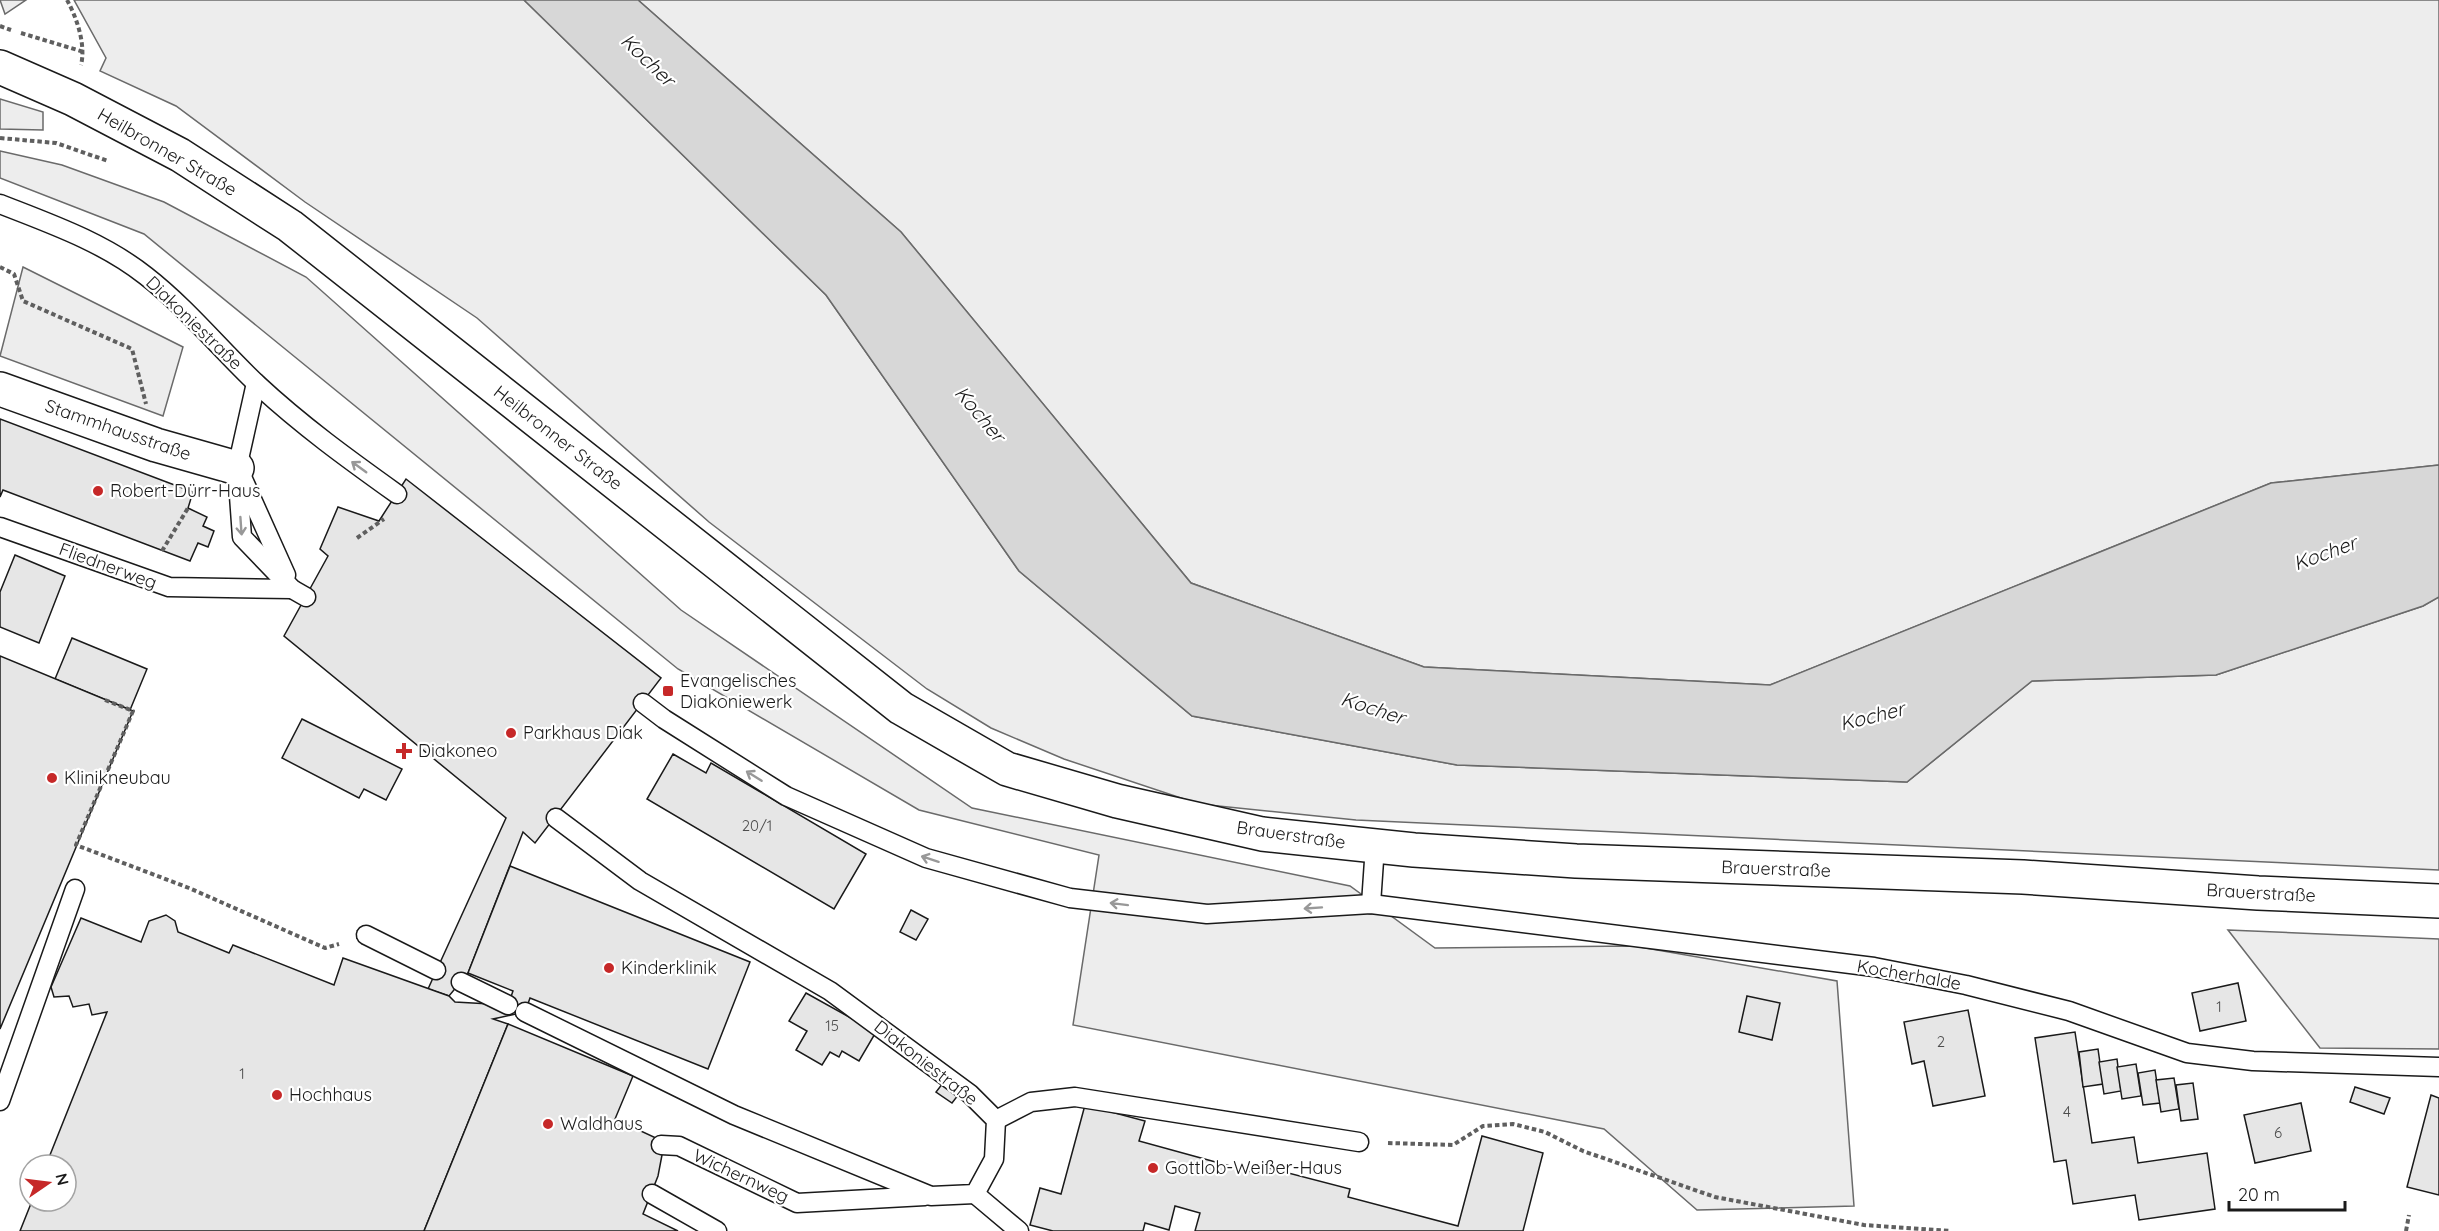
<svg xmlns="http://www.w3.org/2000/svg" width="2439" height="1231" font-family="Quicksand,sans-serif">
<rect width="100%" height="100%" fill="#fff"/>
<g fill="#ededed" stroke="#6a6a6a" stroke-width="1.5">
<path d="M 0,0 L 26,0 L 5,14 Z"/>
<path d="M 74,0 L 524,0 L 826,295 L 1019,571 L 1192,716 L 1457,765 L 1907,782 L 2032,681 L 2216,675 L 2423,606 L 2439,597 L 2439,870 L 1356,820 L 1199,804 L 1064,759 L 991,728 L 927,689 L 709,522 L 477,318 L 305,202 L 176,106 L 100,71 L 106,58 Z"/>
<path d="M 638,0 L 2439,0 L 2439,465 L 2271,483 L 1770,685 L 1424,667 L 1191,583 L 901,232 Z"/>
<path d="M 0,99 L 43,112 L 43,130 L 0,129 Z"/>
<path d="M 0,151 L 62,165 L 164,202 L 306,277 L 681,610 L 972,808 L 1350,886 L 1435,948 L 1634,946 L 1837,981 L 1854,1206 L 1697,1210 L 1604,1129 L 1073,1025 L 1099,855 L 919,810 L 678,669 L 144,234 L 0,178 Z"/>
<path d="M 23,267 L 183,347 L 163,416 L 0,356 Z"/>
<path d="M 2228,930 L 2439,939 L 2439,1049 L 2320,1048 Z"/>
</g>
<path fill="#d7d7d7" stroke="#6a6a6a" stroke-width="1.5" d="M 524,0 L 638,0 L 901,232 L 1191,583 L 1424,667 L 1770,685 L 2271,483 L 2439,465 L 2439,597 L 2423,606 L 2216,675 L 2032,681 L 1907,782 L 1457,765 L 1192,716 L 1019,571 L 826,295 Z"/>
<g fill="#e6e6e6" stroke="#1a1a1a" stroke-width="1.5">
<path d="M 0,419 L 193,492 L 188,508 L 207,517 L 203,526 L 214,531 L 208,547 L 198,543 L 190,561 L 3,490 L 0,497 Z"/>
<path d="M 406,479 L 661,678 L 535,843 L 523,832 L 468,973 L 449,996 L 428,989 L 506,818 L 284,636 L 328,556 L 320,549 L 338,507 L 379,521 Z"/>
<path d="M 15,555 L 65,576 L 39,643 L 0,627 L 0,592 Z"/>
<path d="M 72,638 L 147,669 L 130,710 L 55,679 Z"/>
<path d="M 0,656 L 133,711 L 0,1029 Z"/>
<path d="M 302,719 L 402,769 L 386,800 L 364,789 L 359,798 L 282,758 Z"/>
<path d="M 673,754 L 706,773 L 711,763 L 866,854 L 834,909 L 647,799 Z"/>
<path d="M 510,866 L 750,962 L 708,1069 L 530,998 L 525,1012 L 508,1005 L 513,991 L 468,973 Z"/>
<path d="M 911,910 L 928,919 L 916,940 L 900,932 Z"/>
<path d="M 166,915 L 175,921 L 178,932 L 229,953 L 233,945 L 334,985 L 343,958 L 449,996 L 455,1002 L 508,1005 L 525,1012 L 493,1019 L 508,1024 L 424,1231 L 20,1231 L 32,1201 L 66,1201 L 66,1165 L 46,1165 L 107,1012 L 92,1015 L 89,1004 L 73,1007 L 69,996 L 54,997 L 51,987 L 81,918 L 141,942 L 149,921 Z"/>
<path d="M 2238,983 L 2246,1021 L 2200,1031 L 2192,993 Z"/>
<path d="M 806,993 L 876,1032 L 859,1061 L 842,1051 L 839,1057 L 830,1052 L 822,1065 L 796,1050 L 807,1031 L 789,1021 Z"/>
<path d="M 1747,996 L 1780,1003 L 1772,1040 L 1739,1032 Z"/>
<path d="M 1968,1010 L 1985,1096 L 1933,1106 L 1924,1061 L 1912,1064 L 1904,1022 Z"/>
<path d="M 508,1024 L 633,1076 L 615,1119 L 656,1138 L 662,1155 L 658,1176 L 643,1214 L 678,1231 L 424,1231 Z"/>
<path d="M 2075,1032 L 2092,1143 L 2134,1137 L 2138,1163 L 2207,1153 L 2215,1209 L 2139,1220 L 2135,1195 L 2073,1204 L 2066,1160 L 2054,1162 L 2035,1038 Z"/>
<path d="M 2098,1049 L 2103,1084 L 2083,1087 L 2079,1052 Z"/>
<path d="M 2117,1059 L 2121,1091 L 2104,1094 L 2099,1062 Z"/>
<path d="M 2136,1064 L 2141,1096 L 2122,1099 L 2117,1067 Z"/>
<path d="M 2155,1070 L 2160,1103 L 2143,1105 L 2138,1073 Z"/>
<path d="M 2174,1078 L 2179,1109 L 2161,1112 L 2156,1080 Z"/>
<path d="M 943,1083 L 959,1094 L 952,1103 L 936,1092 Z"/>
<path d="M 2193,1083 L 2198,1119 L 2181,1121 L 2176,1085 Z"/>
<path d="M 2355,1087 L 2390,1098 L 2384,1114 L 2350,1102 Z"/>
<path d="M 2431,1095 L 2439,1098 L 2439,1195 L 2407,1187 Z"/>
<path d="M 2301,1103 L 2311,1151 L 2255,1163 L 2244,1115 Z"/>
<path d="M 1085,1105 L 1145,1121 L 1139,1141 L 1252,1172 L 1254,1164 L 1350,1189 L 1348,1197 L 1458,1226 L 1482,1136 L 1543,1153 L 1523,1231 L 1195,1231 L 1200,1213 L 1175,1206 L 1169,1230 L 1145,1223 L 1143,1231 L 1053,1231 L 1030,1225 L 1040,1188 L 1061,1194 Z"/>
</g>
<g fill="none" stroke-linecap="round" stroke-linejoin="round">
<defs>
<g id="lane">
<path d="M 0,204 C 51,224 103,242 146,276 C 187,308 220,349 257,384 C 301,425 348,459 397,494"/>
<path d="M 256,383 L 237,468 L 242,537 L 292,589 L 306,597"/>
<path d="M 242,477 L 286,575"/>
<path d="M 0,527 L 169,587 L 292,589"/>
<path d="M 643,703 L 664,719 L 786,796 L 926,858 L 1070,898 L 1207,914 L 1371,904 L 1874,967 L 1966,985 L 2069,1011 L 2187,1053 L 2253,1061 L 2439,1067"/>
<path d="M 1371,904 L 1375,846"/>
<path d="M 366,935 L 436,970"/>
<path d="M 461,982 L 508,1005"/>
<path d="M 525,1012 L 734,1115 L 931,1196 L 975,1194 L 994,1159 L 996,1120 L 970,1094 L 830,991 L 640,881 L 556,818"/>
<path d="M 0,1101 L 75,889"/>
<path d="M 996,1120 L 1031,1102 L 1075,1097 L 1359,1142"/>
<path d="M 661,1145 L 679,1146 L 797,1203 L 925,1196"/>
<path d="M 652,1194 L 717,1231"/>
<path d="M 975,1194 L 1019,1231"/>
</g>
<path id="street" d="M 0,389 L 156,445 L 237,468"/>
<path id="primary" d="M 0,67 L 73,99 L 180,155 L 290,226 L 901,708 L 1007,769 L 1117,801 L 1262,834 L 1414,850 L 1576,861 L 2023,877 L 2258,893 L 2439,901"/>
</defs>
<use href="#lane" stroke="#1a1a1a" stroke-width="21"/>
<use href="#street" stroke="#1a1a1a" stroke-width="36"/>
<use href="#primary" stroke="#1a1a1a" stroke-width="36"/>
<g stroke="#5f5f5f" stroke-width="4" stroke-dasharray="4.5 3" stroke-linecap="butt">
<path d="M 67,0 C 77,18 86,45 81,65"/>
<path d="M 0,26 L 11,30"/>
<path d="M 21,33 L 84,52"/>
<path d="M 0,138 L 56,143 L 108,161"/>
<path d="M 0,267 L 14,274 L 23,301 L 132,349 L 146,404"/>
<path d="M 357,538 L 384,519"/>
<path d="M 162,551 L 188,508"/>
<path d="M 105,700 L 133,711 L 76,845 L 189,888 L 325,948 L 339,944"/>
<path d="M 1388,1143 L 1453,1145 L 1483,1126 L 1513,1124 L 1545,1132 L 1583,1151 L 1715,1197 L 1864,1225 L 1951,1231"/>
<path d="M 2406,1231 L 2409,1215"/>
</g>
<use href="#lane" stroke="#fff" stroke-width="18"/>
<use href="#street" stroke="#fff" stroke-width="33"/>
<use href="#primary" stroke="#fff" stroke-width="33"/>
</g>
<defs><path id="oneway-shaft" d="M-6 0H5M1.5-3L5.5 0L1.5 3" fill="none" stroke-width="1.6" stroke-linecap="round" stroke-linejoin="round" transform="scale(1.5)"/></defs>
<g stroke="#989898">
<use href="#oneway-shaft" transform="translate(359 467) rotate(-144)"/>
<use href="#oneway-shaft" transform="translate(241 526) rotate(86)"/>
<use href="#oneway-shaft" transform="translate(754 776) rotate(-148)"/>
<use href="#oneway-shaft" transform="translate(930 859) rotate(-162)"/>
<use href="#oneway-shaft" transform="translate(1119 904) rotate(-173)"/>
<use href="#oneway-shaft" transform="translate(1313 908) rotate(176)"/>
</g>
<g fill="#c62828" stroke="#fff" stroke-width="2">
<circle cx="98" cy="491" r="6"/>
<rect x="662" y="685" width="12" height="12" rx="3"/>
<circle cx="511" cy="733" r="6"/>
<path d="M401 742h6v6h6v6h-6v6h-6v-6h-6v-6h6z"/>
<circle cx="52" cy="778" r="6"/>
<circle cx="609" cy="968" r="6"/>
<circle cx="277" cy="1095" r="6"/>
<circle cx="548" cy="1124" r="6"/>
<circle cx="1153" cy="1168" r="6"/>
</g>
<g text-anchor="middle" stroke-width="4.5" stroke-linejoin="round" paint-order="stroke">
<g font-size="15" fill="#4d4d4d">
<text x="757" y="831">20/1</text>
<text x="2219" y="1012">1</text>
<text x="832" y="1031">15</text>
<text x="1941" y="1047">2</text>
<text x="242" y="1079">1</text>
<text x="2067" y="1117">4</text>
<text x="2278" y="1138">6</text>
</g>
<g font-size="18" fill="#1a1a1a" stroke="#fff">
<text transform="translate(167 152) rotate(30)" y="6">Heilbronner Straße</text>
<text transform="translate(194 323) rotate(44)" y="6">Diakoniestraße</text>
<text transform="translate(118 430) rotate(19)" y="6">Stammhausstraße</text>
<text transform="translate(558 438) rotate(38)" y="6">Heilbronner Straße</text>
<text transform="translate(108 566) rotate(20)" y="6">Fliednerweg</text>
<text transform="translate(1291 835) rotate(8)" y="6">Brauerstraße</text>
<text transform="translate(1776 869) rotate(2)" y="6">Brauerstraße</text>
<text transform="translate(2261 893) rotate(3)" y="6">Brauerstraße</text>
<text transform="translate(1909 975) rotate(10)" y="6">Kocherhalde</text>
<text transform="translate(926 1063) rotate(38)" y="6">Diakoniestraße</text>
<text transform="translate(741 1176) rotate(25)" y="6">Wichernweg</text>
</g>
<g font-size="18" fill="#1a1a1a" stroke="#fff" text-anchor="start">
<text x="110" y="497">Robert-Dürr-Haus</text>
<text x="680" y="687">Evangelisches<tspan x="680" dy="21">Diakoniewerk</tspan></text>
<text x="523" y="739">Parkhaus Diak</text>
<text x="418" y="757">Diakoneo</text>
<text x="64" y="784">Klinikneubau</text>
<text x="621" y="974">Kinderklinik</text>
<text x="289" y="1101">Hochhaus</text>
<text x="560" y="1130">Waldhaus</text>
<text x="1165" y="1174">Gottlob-Weißer-Haus</text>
</g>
<g font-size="20" font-style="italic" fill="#1a1a1a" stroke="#fff">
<text transform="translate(648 60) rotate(44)" y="7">Kocher</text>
<text transform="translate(980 414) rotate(50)" y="7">Kocher</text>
<text transform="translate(2325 553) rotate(-20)" y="7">Kocher</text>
<text transform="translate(1373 708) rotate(18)" y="7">Kocher</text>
<text transform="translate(1872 716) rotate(-14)" y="7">Kocher</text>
</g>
</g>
<g transform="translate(48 1183) rotate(76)"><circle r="28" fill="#ffffff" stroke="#a3a3a3" stroke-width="1.5"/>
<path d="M0-4.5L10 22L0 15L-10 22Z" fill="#c62828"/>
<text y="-9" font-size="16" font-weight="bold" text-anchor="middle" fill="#1a1a1a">N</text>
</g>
<path d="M2229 1201v9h116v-9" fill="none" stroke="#1a1a1a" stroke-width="3"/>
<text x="2238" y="1201" font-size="18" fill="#1a1a1a" stroke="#ffffff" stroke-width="4.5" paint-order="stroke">20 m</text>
</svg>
